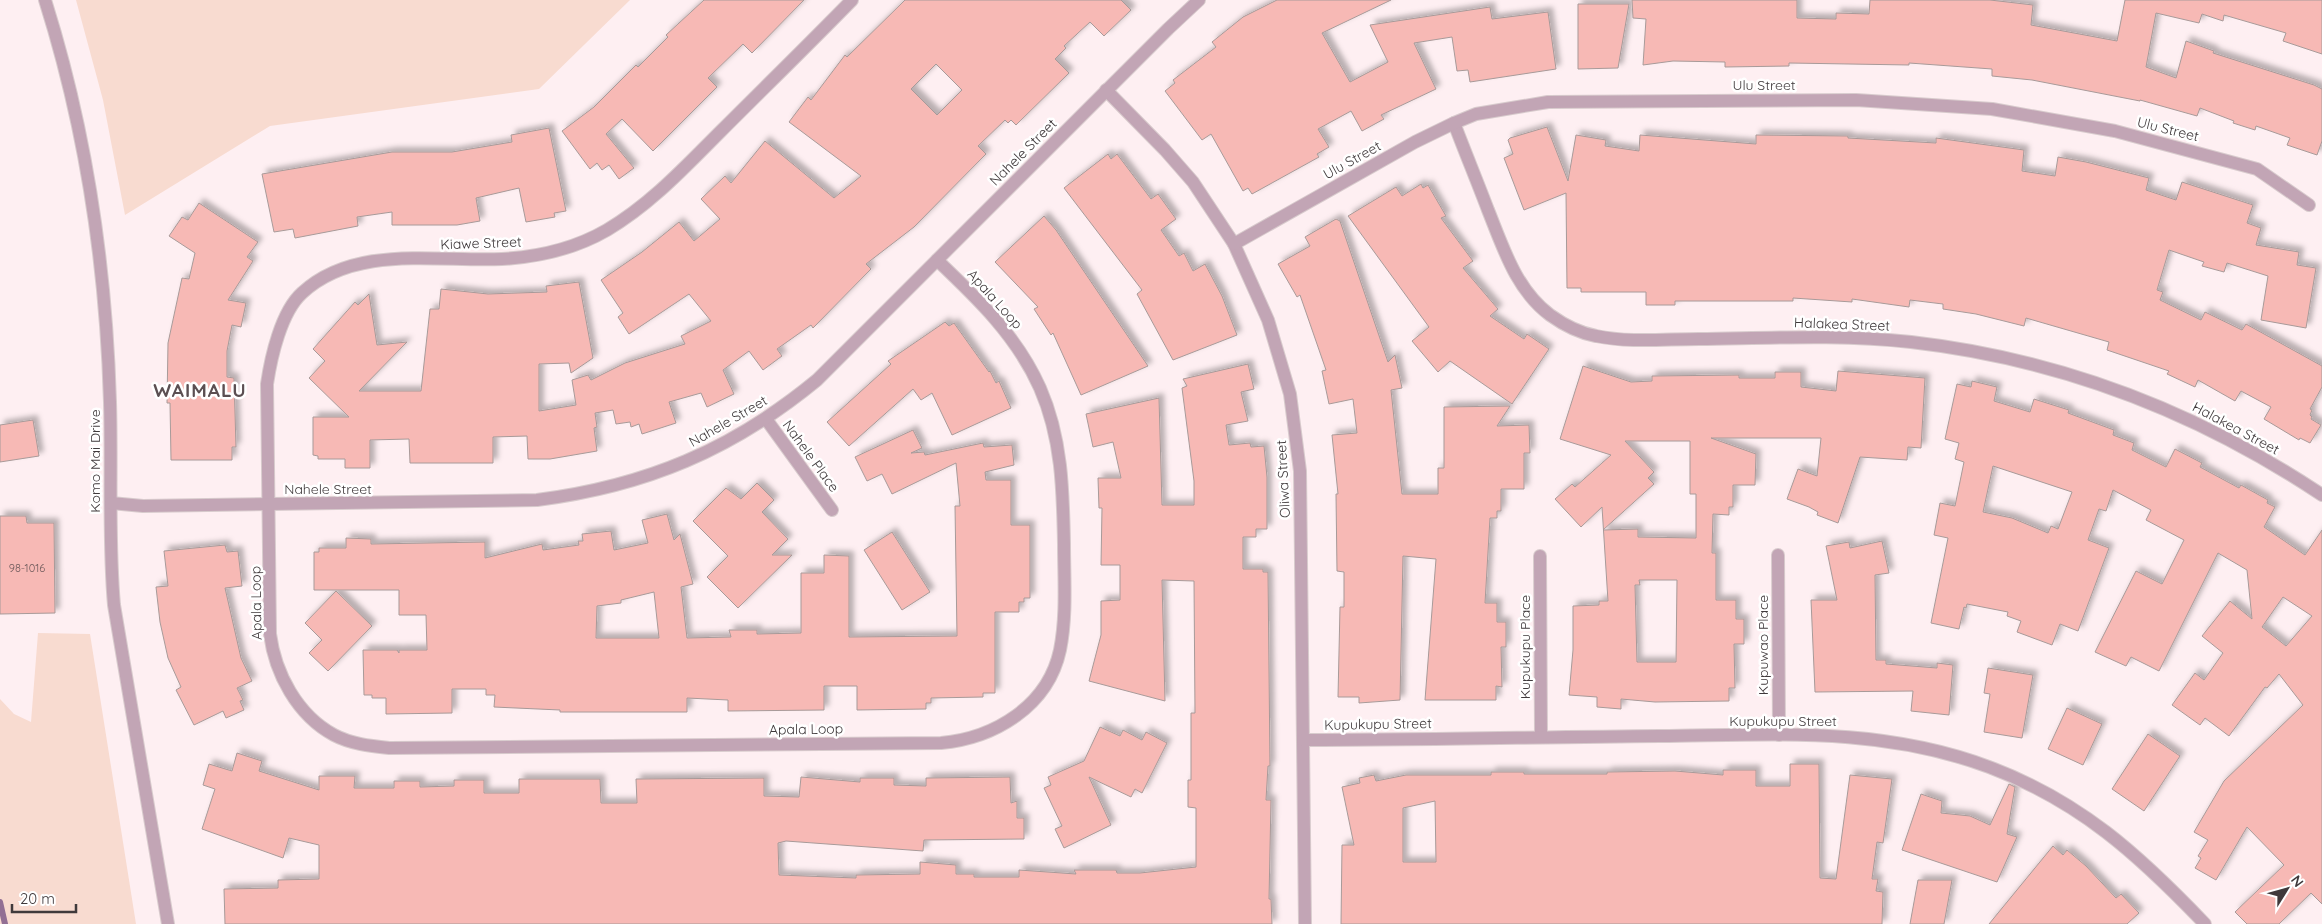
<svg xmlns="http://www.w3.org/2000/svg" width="2322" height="924" font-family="Quicksand,sans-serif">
<defs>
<filter id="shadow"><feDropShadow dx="4.5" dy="-4.5" stdDeviation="2.5" flood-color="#0004"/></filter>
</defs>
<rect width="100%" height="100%" fill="#feeff2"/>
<g fill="#f8dbd0">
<path d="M 76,0 L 630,0 L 539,89 L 270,126 L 125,215 L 103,100 Z"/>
<path d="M 38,633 L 90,634 L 136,924 L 0,924 L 0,699 L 14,714 L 31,722 Z"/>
</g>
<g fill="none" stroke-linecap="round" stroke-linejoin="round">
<path stroke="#926f94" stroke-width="6" d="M 0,902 L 5,924"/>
</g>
<g fill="#f7b9b5" stroke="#a89a99" fill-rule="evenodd" filter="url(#shadow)">
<path d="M 704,0 L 804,0 L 752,53 L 743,44 L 708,78 L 717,87 L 653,151 L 622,119 L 606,134 L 634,168 L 619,179 L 609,165 L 602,170 L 597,163 L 590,169 L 562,131 L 594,107 L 636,65 L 638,67 L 668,37 L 666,35 Z"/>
<path d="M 905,0 L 1121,0 L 1131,10 L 1104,36 L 1090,22 L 1064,46 L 1066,48 L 1055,59 L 1069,73 L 1016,125 L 1011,120 L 1008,123 L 1005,120 L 978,146 L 986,154 L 914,227 L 866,264 L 871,269 L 813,328 L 811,325 L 777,349 L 782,356 L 763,370 L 749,351 L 723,370 L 734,394 L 707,407 L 701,393 L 669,402 L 676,423 L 642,434 L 639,424 L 631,427 L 630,422 L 616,424 L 613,410 L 595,413 L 597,427 L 594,428 L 597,451 L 550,459 L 528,459 L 527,436 L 493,437 L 493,463 L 410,463 L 409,439 L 370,440 L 370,468 L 345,468 L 345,459 L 318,459 L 318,456 L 313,455 L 313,417 L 349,417 L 309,378 L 325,361 L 313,349 L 355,302 L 358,305 L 369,294 L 377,345 L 407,342 L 359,391 L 421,391 L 430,309 L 439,309 L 441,289 L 488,294 L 547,292 L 546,286 L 579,282 L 593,358 L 571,373 L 569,363 L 539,364 L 539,411 L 576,405 L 572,380 L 588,375 L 591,380 L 625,363 L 685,344 L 681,336 L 711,321 L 689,294 L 629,334 L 618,317 L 623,313 L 601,280 L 642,252 L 679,222 L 694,241 L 720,219 L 701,199 L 725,176 L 731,183 L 765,141 L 834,198 L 861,176 L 789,122 L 808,97 L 811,100 L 845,55 L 847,57 ZM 936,64 L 962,90 L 937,115 L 911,89 Z"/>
<path d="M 1277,0 L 1391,0 L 1322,33 L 1350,82 L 1388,62 L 1370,25 L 1490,7 L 1492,19 L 1548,12 L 1556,69 L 1470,82 L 1468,70 L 1457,71 L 1452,37 L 1414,43 L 1436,89 L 1381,115 L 1384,119 L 1362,131 L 1351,111 L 1318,129 L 1329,147 L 1317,154 L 1319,157 L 1252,194 L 1248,188 L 1243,191 L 1211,134 L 1202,140 L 1165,91 L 1175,83 L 1173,80 L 1216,47 L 1212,42 L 1243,17 Z"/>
<path d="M 1632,0 L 1797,0 L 1797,18 L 1836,19 L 1836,13 L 1869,14 L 1870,0 L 1990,0 L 2033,5 L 2031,25 L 2117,41 L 2125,0 L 2322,0 L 2322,54 L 2283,41 L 2286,33 L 2224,15 L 2223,21 L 2202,14 L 2199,23 L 2156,13 L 2146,67 L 2176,78 L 2186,41 L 2214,51 L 2213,53 L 2314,85 L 2322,89 L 2322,141 L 2317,155 L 2287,145 L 2290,138 L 2256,126 L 2255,130 L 2233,123 L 2234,121 L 2200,108 L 2197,116 L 2140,100 L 2140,101 L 2032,80 L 1992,76 L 1992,69 L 1909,63 L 1909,65 L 1789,63 L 1789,66 L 1725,67 L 1725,62 L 1673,61 L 1643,65 L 1646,19 L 1633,18 Z"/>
<path d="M 1578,4 L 1629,4 L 1618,68 L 1578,69 Z"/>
<path d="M 1547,127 L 1568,181 L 1576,135 L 1606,140 L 1605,146 L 1639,151 L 1640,135 L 1756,144 L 1756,135 L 1848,136 L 1848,138 L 1936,143 L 1936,138 L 2024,150 L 2022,171 L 2055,176 L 2058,157 L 2086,162 L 2149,178 L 2146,190 L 2176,200 L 2182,182 L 2253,205 L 2247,223 L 2261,228 L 2256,245 L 2299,252 L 2297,265 L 2316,268 L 2306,328 L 2261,320 L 2268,276 L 2227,263 L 2224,272 L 2202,266 L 2204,262 L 2169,250 L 2157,290 L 2163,292 L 2160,300 L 2201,320 L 2205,312 L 2242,330 L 2246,324 L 2322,366 L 2322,387 L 2310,409 L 2312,410 L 2310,415 L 2312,417 L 2311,419 L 2321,425 L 2310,443 L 2300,438 L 2299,440 L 2264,419 L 2271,407 L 2241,391 L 2235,401 L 2198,380 L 2195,387 L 2167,374 L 2169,371 L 2107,350 L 2109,342 L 2026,318 L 2024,326 L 1976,314 L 1943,309 L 1943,304 L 1910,300 L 1909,307 L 1852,299 L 1852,302 L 1793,298 L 1793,301 L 1675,301 L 1675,305 L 1646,305 L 1646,292 L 1581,292 L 1581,288 L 1567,288 L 1566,193 L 1524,210 L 1504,158 L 1513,154 L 1508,140 L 1510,138 Z"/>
<path d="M 549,128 L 566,211 L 554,213 L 555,217 L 526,222 L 519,188 L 476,198 L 480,221 L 457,225 L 392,225 L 392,212 L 357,217 L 358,226 L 295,238 L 293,229 L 274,232 L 262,174 L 392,152 L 452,152 L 512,142 L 511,135 Z"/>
<path d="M 1108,154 L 1111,159 L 1117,154 L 1151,199 L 1158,194 L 1176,219 L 1161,230 L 1179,256 L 1184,253 L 1193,271 L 1205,264 L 1222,296 L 1237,335 L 1173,360 L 1137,294 L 1142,290 L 1064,188 Z"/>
<path d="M 1421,184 L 1423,188 L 1428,185 L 1446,216 L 1441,218 L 1473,261 L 1463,268 L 1498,309 L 1490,316 L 1524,339 L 1527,334 L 1549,349 L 1512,404 L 1450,361 L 1438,372 L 1412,341 L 1429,327 L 1348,216 L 1396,187 L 1402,196 Z"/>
<path d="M 199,203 L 258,242 L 247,257 L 253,261 L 228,300 L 246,303 L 241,327 L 232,325 L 227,351 L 227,377 L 234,378 L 236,447 L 232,447 L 232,460 L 171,460 L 170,403 L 167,403 L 168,343 L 182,278 L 189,279 L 195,253 L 169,236 L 182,217 L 188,220 Z"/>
<path d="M 1044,216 L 1056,230 L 1148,366 L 1081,395 L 1053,333 L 1051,335 L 1034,309 L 1038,307 L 995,262 Z"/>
<path d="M 1336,219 L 1340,221 L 1388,362 L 1395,355 L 1402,388 L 1391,390 L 1402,494 L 1438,494 L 1438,468 L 1444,468 L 1444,407 L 1510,406 L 1497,426 L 1529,425 L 1530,453 L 1524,453 L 1524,489 L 1501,489 L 1501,511 L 1497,511 L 1497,518 L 1490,518 L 1485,603 L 1497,603 L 1497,622 L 1506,622 L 1506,647 L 1501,647 L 1502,687 L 1496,686 L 1496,700 L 1425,700 L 1436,559 L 1403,556 L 1400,700 L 1359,703 L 1359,697 L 1338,697 L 1340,607 L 1344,607 L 1344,572 L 1337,571 L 1336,494 L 1338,494 L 1332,435 L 1357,433 L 1353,399 L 1329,404 L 1322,371 L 1326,370 L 1300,295 L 1297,297 L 1278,264 L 1310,246 L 1305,237 Z"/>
<path d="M 945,322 L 949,326 L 954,323 L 989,372 L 990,371 L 996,383 L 999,381 L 1011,408 L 952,435 L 932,393 L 921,400 L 913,389 L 849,446 L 827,422 L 891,364 L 888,361 Z"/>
<path d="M 1248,364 L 1254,389 L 1241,392 L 1248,421 L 1226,425 L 1229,445 L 1250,443 L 1251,447 L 1264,446 L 1267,477 L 1267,529 L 1256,529 L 1256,537 L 1243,537 L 1243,569 L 1263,569 L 1263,572 L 1268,572 L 1270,766 L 1268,766 L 1266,800 L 1271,800 L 1269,899 L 1271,899 L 1272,924 L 225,924 L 224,889 L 278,888 L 278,880 L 319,879 L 319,845 L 289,838 L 283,858 L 202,829 L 215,789 L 203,785 L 209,764 L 232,771 L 237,753 L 262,761 L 259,771 L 319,790 L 319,776 L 355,776 L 354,788 L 394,788 L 394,781 L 420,781 L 420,787 L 454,786 L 454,780 L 484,780 L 484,793 L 519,793 L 519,779 L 600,779 L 601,803 L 637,803 L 636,779 L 764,778 L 764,796 L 799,797 L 801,777 L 860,782 L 860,778 L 894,778 L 894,785 L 926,786 L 926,778 L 1010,777 L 1011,803 L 1017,801 L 1017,818 L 1024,818 L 1024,839 L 924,840 L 923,851 L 786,841 L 778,843 L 779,875 L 856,878 L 856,875 L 920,874 L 920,862 L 956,865 L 956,874 L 974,874 L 974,877 L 1019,877 L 1019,870 L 1076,874 L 1074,870 L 1116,870 L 1117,873 L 1140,873 L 1196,867 L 1196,808 L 1188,807 L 1188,780 L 1191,780 L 1191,713 L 1195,713 L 1194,581 L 1162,580 L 1165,701 L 1089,681 L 1101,635 L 1101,601 L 1120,600 L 1120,565 L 1101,565 L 1102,508 L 1099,508 L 1098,478 L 1121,478 L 1113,442 L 1093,447 L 1086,414 L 1159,398 L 1162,505 L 1194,505 L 1194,481 L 1182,388 L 1187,386 L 1183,379 Z"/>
<path d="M 1583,366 L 1631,382 L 1652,381 L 1652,376 L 1739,375 L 1739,378 L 1775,378 L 1775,372 L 1801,372 L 1801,387 L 1836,391 L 1838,371 L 1925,378 L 1921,448 L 1908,447 L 1907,460 L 1860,457 L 1838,523 L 1817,515 L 1818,512 L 1809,507 L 1787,499 L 1798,469 L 1817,476 L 1821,438 L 1711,438 L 1756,454 L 1755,485 L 1733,485 L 1733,507 L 1729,507 L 1729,515 L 1713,514 L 1712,553 L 1716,553 L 1716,600 L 1736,600 L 1736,619 L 1744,619 L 1744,644 L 1734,644 L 1735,688 L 1729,688 L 1729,701 L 1655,702 L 1621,699 L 1621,709 L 1597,707 L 1597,697 L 1569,695 L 1573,650 L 1573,606 L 1599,605 L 1599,601 L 1608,601 L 1602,507 L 1581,527 L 1555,499 L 1572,484 L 1575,487 L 1611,455 L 1560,439 ZM 1625,441 L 1690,441 L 1690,494 L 1696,494 L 1696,538 L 1638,537 L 1638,529 L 1603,530 L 1654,484 L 1648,478 L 1654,472 ZM 1639,580 L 1677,580 L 1676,662 L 1637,662 L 1635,585 L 1640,585 Z"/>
<path d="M 1972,381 L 1997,387 L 1994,401 L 2030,412 L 2034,399 L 2069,410 L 2068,413 L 2114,430 L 2113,435 L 2134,443 L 2132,450 L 2166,467 L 2175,449 L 2202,463 L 2200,467 L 2239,488 L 2241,485 L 2268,500 L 2267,503 L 2275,507 L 2264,527 L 2305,555 L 2322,530 L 2322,904 L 2311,893 L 2279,924 L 2247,924 L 2235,912 L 2284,865 L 2247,827 L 2216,880 L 2195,868 L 2201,858 L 2198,856 L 2208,840 L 2194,832 L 2224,781 L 2303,705 L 2279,674 L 2267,688 L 2265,687 L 2229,736 L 2205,718 L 2200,725 L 2172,705 L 2195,673 L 2204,680 L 2223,653 L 2202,636 L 2230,601 L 2252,619 L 2247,570 L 2218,553 L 2159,671 L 2131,657 L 2126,666 L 2095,652 L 2136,571 L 2162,584 L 2184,540 L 2146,520 L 2151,510 L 2113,490 L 2106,511 L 2099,509 L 2088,540 L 2109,548 L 2078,631 L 2060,624 L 2052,645 L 2017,632 L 2021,621 L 2007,616 L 2008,612 L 1967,604 L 1966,608 L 1964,607 L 1959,629 L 1931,623 L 1948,538 L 1934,535 L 1940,503 L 1955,506 L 1964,462 L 1955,459 L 1959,443 L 1945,439 L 1957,384 L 1971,387 ZM 1993,466 L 2072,492 L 2058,529 L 2051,526 L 2048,533 L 2012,518 L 1983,512 ZM 2283,597 L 2312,616 L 2286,646 L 2262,627 Z"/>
<path d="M 33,420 L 39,456 L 0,462 L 0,425 Z"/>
<path d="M 913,430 L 922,448 L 911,453 L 924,452 L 925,455 L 983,443 L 984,447 L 1012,445 L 1014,465 L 985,472 L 986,480 L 1011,480 L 1011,525 L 1030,525 L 1030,598 L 1024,598 L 1024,602 L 1019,602 L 1019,612 L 995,612 L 995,693 L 983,693 L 983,697 L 931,698 L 931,703 L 926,703 L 926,709 L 857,710 L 857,686 L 824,686 L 824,710 L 728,711 L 728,700 L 687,698 L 687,712 L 560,712 L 560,710 L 494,707 L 495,695 L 486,695 L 486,689 L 452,689 L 452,713 L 386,714 L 386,698 L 372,698 L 372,695 L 364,695 L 363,650 L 397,650 L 399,653 L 399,650 L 427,650 L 426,615 L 399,615 L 399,590 L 314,590 L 314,552 L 319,552 L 319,548 L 346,548 L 346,538 L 371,539 L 371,544 L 485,542 L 485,558 L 542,544 L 543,550 L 579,545 L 578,541 L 583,541 L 582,534 L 611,531 L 614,550 L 648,543 L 642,520 L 667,514 L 674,540 L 680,534 L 693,584 L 681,587 L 687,638 L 731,637 L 729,630 L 757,630 L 757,634 L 801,633 L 801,573 L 824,573 L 824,555 L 849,556 L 849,637 L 957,636 L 955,506 L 960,506 L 956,463 L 892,494 L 882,474 L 867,481 L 855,457 ZM 654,592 L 659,638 L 596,638 L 597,606 L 621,603 L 621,600 Z"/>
<path d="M 757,483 L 774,500 L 762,512 L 788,539 L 772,555 L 792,555 L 738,608 L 707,577 L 728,556 L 693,521 L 726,488 L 741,499 Z"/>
<path d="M 0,516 L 26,516 L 27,523 L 54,523 L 55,613 L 0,614 Z"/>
<path d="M 892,532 L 930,592 L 902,610 L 864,550 Z"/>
<path d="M 1882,541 L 1889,573 L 1875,575 L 1876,660 L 1886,660 L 1886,664 L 1937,668 L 1937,663 L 1953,665 L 1949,715 L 1911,711 L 1913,691 L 1815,692 L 1811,600 L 1837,600 L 1826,546 L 1849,542 L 1850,548 Z"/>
<path d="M 225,545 L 227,552 L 238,551 L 242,586 L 225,588 L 241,658 L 252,681 L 237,688 L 243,700 L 240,701 L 244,710 L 226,718 L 223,711 L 194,725 L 176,690 L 181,687 L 168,658 L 160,622 L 156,587 L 168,586 L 164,551 Z"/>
<path d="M 336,591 L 372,626 L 328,671 L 309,653 L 322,640 L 305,623 Z"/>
<path d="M 1988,668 L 2033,675 L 2022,738 L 1984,732 L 1990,694 L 1984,693 Z"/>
<path d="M 2067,708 L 2102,724 L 2083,765 L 2048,749 Z"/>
<path d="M 1100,727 L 1120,736 L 1123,730 L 1142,740 L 1146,732 L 1167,743 L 1142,793 L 1135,789 L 1131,797 L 1089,777 L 1111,825 L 1064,848 L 1055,829 L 1062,826 L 1044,788 L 1051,785 L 1048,777 L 1084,761 Z"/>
<path d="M 2148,734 L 2180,756 L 2144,811 L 2112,789 Z"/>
<path d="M 1790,764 L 1819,764 L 1820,878 L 1836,879 L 1850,775 L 1892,779 L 1883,843 L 1877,842 L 1872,879 L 1878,879 L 1876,891 L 1883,892 L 1882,924 L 1341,924 L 1342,845 L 1354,845 L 1342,787 L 1360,783 L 1359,778 L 1374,775 L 1376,781 L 1406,775 L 1491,775 L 1491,772 L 1524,772 L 1524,774 L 1607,774 L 1607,772 L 1675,771 L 1723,775 L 1723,770 L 1756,770 L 1756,786 L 1790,786 ZM 1435,801 L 1436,862 L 1403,862 L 1403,808 Z"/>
<path d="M 2009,784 L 2015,787 L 2007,834 L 2017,837 L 1997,882 L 1902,850 L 1921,794 L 1942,801 L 1941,813 L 1970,816 L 1990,825 Z"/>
<path d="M 2053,846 L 2063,855 L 2067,850 L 2086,866 L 2116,898 L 2121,894 L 2139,913 L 2127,924 L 1989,924 Z"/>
<path d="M 1918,880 L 1952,880 L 1944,924 L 1910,924 Z"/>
</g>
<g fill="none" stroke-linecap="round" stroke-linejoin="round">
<defs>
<g id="minor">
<path d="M 45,0 C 86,130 106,265 110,402 C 112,470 108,538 114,605 L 168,924"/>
<path d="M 852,0 C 809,44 765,87 721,131 C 685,167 651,204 607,230 C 576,248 538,257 502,259 C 437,262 355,244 302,293 C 281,312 271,357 267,384 L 270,634 C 275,673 297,715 334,735 C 351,744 371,746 390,748 L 941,743 C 995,738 1048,706 1060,650 C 1067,615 1064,579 1064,544 C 1063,490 1062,438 1040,388 C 1017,336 977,298 937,260"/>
<path d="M 1106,90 L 1165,150 L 1193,182 L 1234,244 L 1268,320 L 1290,394 L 1300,471 L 1305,924"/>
<path d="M 1454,123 C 1465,152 1477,181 1488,210 C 1503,247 1516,290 1550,315 C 1564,325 1579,333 1596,336 C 1630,343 1665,339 1699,339 C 1770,338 1840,334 1911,342 C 2059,359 2198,412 2322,495"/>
<path d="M 1234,244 L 1415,142 L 1454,123 L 1476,114 L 1548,102 L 1856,100 L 1992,109 L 2115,131 L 2257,169 L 2309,205"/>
<path d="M 766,419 L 832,510"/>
<path d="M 111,503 L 143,506 L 537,500 C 646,486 732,450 817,380 L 1168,29 L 1199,0"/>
<path d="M 1778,555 L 1779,735"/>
<path d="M 1540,556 L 1541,737"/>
<path d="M 1303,740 C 1422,740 1541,737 1660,736 C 1773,735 1880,726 1989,767 C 2080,801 2139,855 2205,924"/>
</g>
</defs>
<use href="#minor" stroke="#d8cbcd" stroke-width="14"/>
<use href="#minor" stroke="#c2a5b5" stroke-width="12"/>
</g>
<g text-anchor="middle" stroke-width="5" stroke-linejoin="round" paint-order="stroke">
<g font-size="11" fill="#6d595a">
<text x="27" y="572">98-1016</text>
</g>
<g font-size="14" fill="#3f393b" stroke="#fff">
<text x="1764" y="90">Ulu Street</text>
<text transform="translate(2168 129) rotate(14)" y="5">Ulu Street</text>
<text transform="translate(1023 152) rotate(-45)" y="5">Nahele Street</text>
<text transform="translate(1352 160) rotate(-29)" y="5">Ulu Street</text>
<text transform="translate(481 243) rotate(-2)" y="5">Kiawe Street</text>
<text transform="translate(995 299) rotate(48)" y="5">Apala Loop</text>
<text transform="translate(1842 324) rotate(2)" y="5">Halakea Street</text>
<text transform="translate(728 421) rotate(-30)" y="5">Nahele Street</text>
<text transform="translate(2236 428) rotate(28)" y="5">Halakea Street</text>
<text transform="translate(811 456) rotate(54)" y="5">Nahele Place</text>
<text transform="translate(95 461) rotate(-90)" y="5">Komo Mai Drive</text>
<text transform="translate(1283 479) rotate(-93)" y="5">Oliwa Street</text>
<text x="328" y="494">Nahele Street</text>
<text transform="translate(256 603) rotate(-91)" y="5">Apala Loop</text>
<text transform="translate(1763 645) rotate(-90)" y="5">Kupuwao Place</text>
<text transform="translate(1525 647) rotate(-90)" y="5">Kupukupu Place</text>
<text x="1783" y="726">Kupukupu Street</text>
<text transform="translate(1378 724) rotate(-1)" y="5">Kupukupu Street</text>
<text transform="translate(806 729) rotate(-1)" y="5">Apala Loop</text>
</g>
<g font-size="19" font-weight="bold" letter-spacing="1" fill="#5b4f52" stroke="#fff">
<text x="200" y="397">WAIMALU</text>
</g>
</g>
<g transform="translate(2287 889) rotate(53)" stroke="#ffffff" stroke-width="4" paint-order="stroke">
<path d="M0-4L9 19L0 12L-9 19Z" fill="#3f393b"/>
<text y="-8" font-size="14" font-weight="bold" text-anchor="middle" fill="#3f393b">N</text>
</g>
<path d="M12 904v8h64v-8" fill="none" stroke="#3f393b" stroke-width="2.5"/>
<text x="20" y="904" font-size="15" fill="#3f393b" stroke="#ffffff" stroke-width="4" paint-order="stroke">20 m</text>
</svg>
